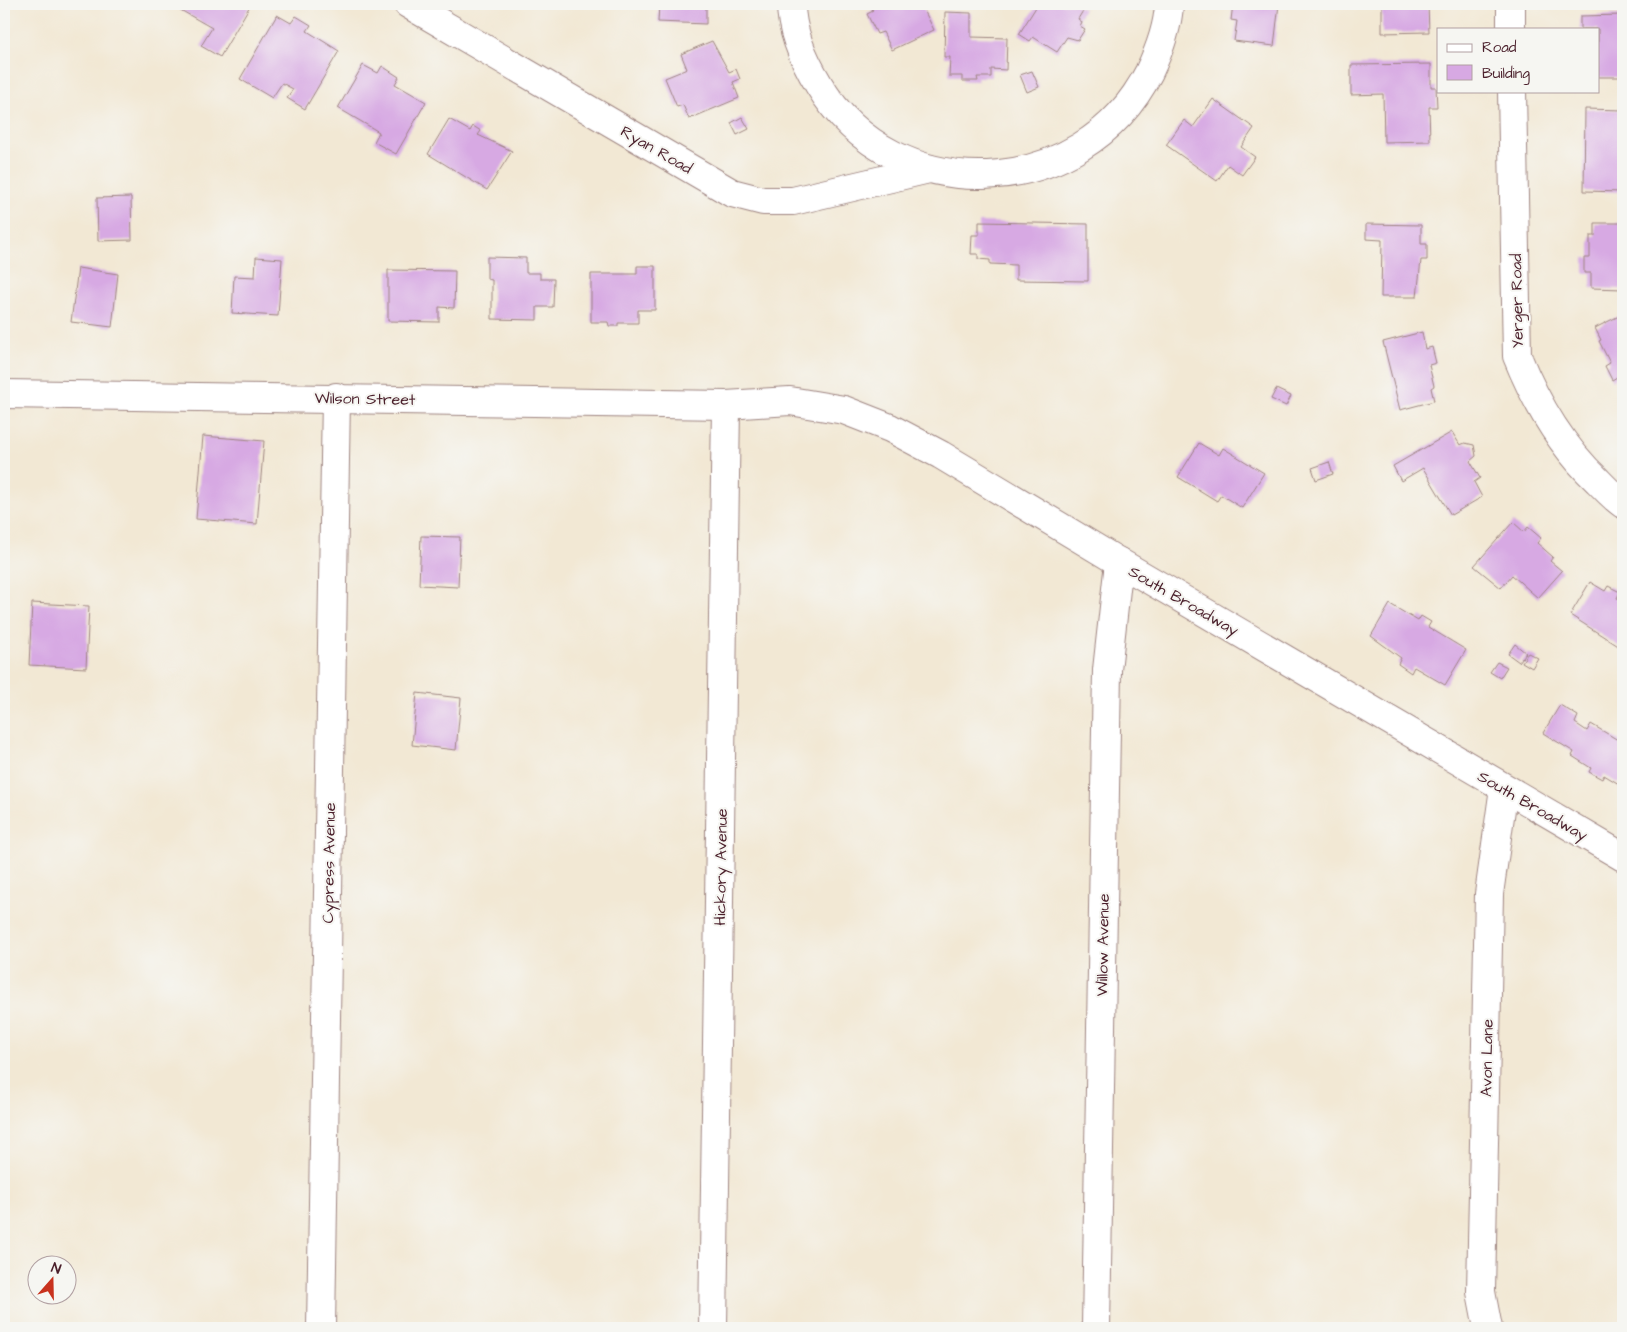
<svg xmlns="http://www.w3.org/2000/svg" width="1627" height="1332" font-family="'Architects Daughter',sans-serif">
<rect width="100%" height="100%" fill="#f6f6f2"/>
<filter id="ink" filterUnits="userSpaceOnUse"><feTurbulence type="fractalNoise" baseFrequency=".02" numOctaves="2"/><feDisplacementMap in="SourceGraphic" scale="10" xChannelSelector="R" yChannelSelector="G"/><feConvolveMatrix kernelMatrix="1 2 1 2 8 2 1 2 1" color-interpolation-filters="sRGB"/></filter>
<filter id="wash" filterUnits="userSpaceOnUse"><feTurbulence type="fractalNoise" baseFrequency=".0096" numOctaves="4" result="noise"/><feDisplacementMap in="SourceGraphic" scale="20" xChannelSelector="R" yChannelSelector="G"/><feGaussianBlur stdDeviation="1.12" result="paint"/><feColorMatrix in="noise" values="0 0 0 0 0 0 0 0 0 0 0 0 0 0 0 0 0 1.4 0 .05"/><feComposite in="paint" operator="in"/></filter>
<g filter="url(#wash)">
<rect width="100%" height="100%" fill="#f2e8d4"/>
<g id="blocks">
<g fill="#d7a9e3">
<path d="M 170,4 L 251,4 L 220,57 L 201,46 L 212,28 Z"/>
<path d="M 659,4 L 706,4 L 706,24 L 658,22 Z"/>
<path d="M 870,4 L 921,4 L 934,30 L 892,50 L 883,32 L 877,34 L 867,14 L 873,11 Z"/>
<path d="M 1038,4 L 1075,4 L 1084,9 L 1078,19 L 1082,22 L 1080,26 L 1085,29 L 1078,40 L 1067,37 L 1057,52 L 1033,37 L 1030,41 L 1019,34 Z"/>
<path d="M 1233,4 L 1279,4 L 1274,46 L 1234,41 L 1237,21 L 1231,20 Z"/>
<path d="M 1382,4 L 1428,4 L 1429,32 L 1382,33 Z"/>
<path d="M 945,12 L 971,13 L 971,37 L 1007,38 L 1006,70 L 991,69 L 991,77 L 977,77 L 978,81 L 962,81 L 962,76 L 949,76 L 950,57 L 944,57 Z"/>
<path d="M 277,15 L 291,23 L 296,16 L 311,25 L 307,31 L 339,51 L 305,109 L 287,98 L 293,89 L 282,83 L 272,98 L 240,79 Z"/>
<path d="M 1623,15 L 1623,77 L 1598,77 L 1598,29 L 1580,29 L 1580,16 Z"/>
<path d="M 712,41 L 729,72 L 736,69 L 740,79 L 733,82 L 739,98 L 689,119 L 683,105 L 677,107 L 665,78 L 687,69 L 681,54 Z"/>
<path d="M 1431,64 L 1431,87 L 1436,87 L 1437,107 L 1429,107 L 1430,141 L 1384,142 L 1383,94 L 1351,95 L 1351,65 Z"/>
<path d="M 363,65 L 378,73 L 382,66 L 399,77 L 395,84 L 426,102 L 396,154 L 374,142 L 379,132 L 338,108 Z"/>
<path d="M 1032,71 L 1039,87 L 1027,92 L 1020,75 Z"/>
<path d="M 1213,99 L 1254,128 L 1241,147 L 1255,157 L 1242,175 L 1228,165 L 1217,181 L 1166,145 L 1184,120 L 1193,127 Z"/>
<path d="M 1585,109 L 1623,110 L 1623,192 L 1584,191 Z"/>
<path d="M 742,117 L 749,129 L 737,135 L 731,123 Z"/>
<path d="M 449,119 L 470,131 L 473,126 L 481,131 L 478,135 L 512,151 L 487,190 L 428,154 Z"/>
<path d="M 131,197 L 132,240 L 98,241 L 97,198 Z"/>
<path d="M 979,222 L 1088,224 L 1088,281 L 1016,280 L 1016,265 L 990,264 L 990,260 L 978,259 L 978,254 L 971,254 L 972,235 L 979,235 Z"/>
<path d="M 1595,223 L 1623,223 L 1623,289 L 1591,288 L 1591,273 L 1584,273 L 1584,258 L 1590,258 L 1590,236 L 1595,236 Z"/>
<path d="M 1366,224 L 1421,225 L 1421,244 L 1427,244 L 1427,260 L 1421,260 L 1417,297 L 1381,297 L 1382,240 L 1366,239 Z"/>
<path d="M 256,257 L 282,259 L 278,316 L 232,313 L 234,276 L 255,277 Z"/>
<path d="M 487,257 L 526,258 L 526,273 L 540,273 L 540,279 L 554,279 L 553,307 L 537,307 L 537,320 L 492,319 L 492,280 L 487,279 Z"/>
<path d="M 637,266 L 655,266 L 655,310 L 638,310 L 638,323 L 618,323 L 618,326 L 609,326 L 608,322 L 591,322 L 591,274 L 637,274 Z"/>
<path d="M 78,268 L 118,274 L 112,327 L 71,322 Z"/>
<path d="M 388,270 L 455,271 L 454,308 L 439,307 L 439,322 L 388,321 Z"/>
<path d="M 1623,314 L 1623,390 L 1617,377 L 1612,380 L 1605,366 L 1610,363 L 1599,341 L 1601,340 L 1595,328 Z"/>
<path d="M 1422,332 L 1425,349 L 1432,347 L 1436,363 L 1429,365 L 1434,386 L 1431,388 L 1434,401 L 1400,410 L 1383,342 Z"/>
<path d="M 1276,389 L 1291,396 L 1286,406 L 1271,399 Z"/>
<path d="M 1452,432 L 1460,445 L 1465,443 L 1474,445 L 1476,456 L 1470,461 L 1480,478 L 1474,482 L 1482,497 L 1451,515 L 1423,468 L 1401,481 L 1393,466 Z"/>
<path d="M 203,436 L 264,441 L 257,524 L 196,519 Z"/>
<path d="M 1199,443 L 1219,455 L 1223,448 L 1264,473 L 1242,508 L 1221,495 L 1217,501 L 1178,477 Z"/>
<path d="M 1329,462 L 1333,474 L 1316,480 L 1312,468 Z"/>
<path d="M 1513,522 L 1524,532 L 1528,527 L 1541,538 L 1537,543 L 1553,557 L 1550,561 L 1562,571 L 1538,598 L 1512,575 L 1501,588 L 1474,566 Z"/>
<path d="M 421,536 L 460,537 L 458,587 L 419,585 Z"/>
<path d="M 1590,582 L 1605,591 L 1608,586 L 1620,592 L 1617,598 L 1623,602 L 1623,649 L 1570,615 Z"/>
<path d="M 32,603 L 89,606 L 86,668 L 29,665 Z"/>
<path d="M 1390,604 L 1418,621 L 1421,616 L 1431,622 L 1428,627 L 1466,650 L 1445,685 L 1414,667 L 1411,673 L 1398,664 L 1401,658 L 1371,636 Z"/>
<path d="M 1515,644 L 1526,653 L 1519,662 L 1508,654 Z"/>
<path d="M 1528,653 L 1538,658 L 1532,668 L 1522,662 Z"/>
<path d="M 1497,662 L 1507,667 L 1500,678 L 1490,672 Z"/>
<path d="M 417,693 L 461,698 L 456,750 L 412,745 Z"/>
<path d="M 1560,705 L 1578,716 L 1575,723 L 1587,731 L 1591,724 L 1623,743 L 1623,777 L 1619,784 L 1604,775 L 1602,779 L 1589,772 L 1591,768 L 1572,756 L 1574,752 L 1543,733 Z"/>
</g>
</g>
</g>
<g filter="url(#ink)">
<use href="#blocks" fill-opacity="0" stroke="#9e8480" stroke-width="1"/>
<g fill="none" stroke-linecap="round" stroke-linejoin="round">
<defs>
<g id="minor">
<path d="M 408,4 L 732,193 L 763,201 L 793,201 L 929,169"/>
<path d="M 791,4 C 791,32 805,62 819,85 C 894,211 1083,203 1149,72 C 1159,51 1168,28 1169,4"/>
<path d="M 1511,4 L 1511,29"/>
<path d="M 1512,91 L 1517,356 C 1536,403 1561,446 1598,481 C 1606,489 1614,498 1623,504"/>
<path d="M 4,394 L 726,405 L 790,401 L 844,410 L 890,428 L 941,455 L 1119,562 L 1623,857"/>
<path d="M 321,1328 L 336,397"/>
<path d="M 713,1328 L 726,405"/>
<path d="M 1096,1328 L 1107,670 L 1119,562"/>
<path d="M 1488,1328 L 1481,1292 L 1489,894 L 1504,788"/>
</g>
</defs>
<use href="#minor" stroke="#9e8480" stroke-width="30"/>
<use href="#minor" stroke="#fff" stroke-width="28"/>
</g>
</g>
<g text-anchor="middle" stroke-width="4" stroke-linejoin="round" paint-order="stroke">
<g font-size="16" fill="#4a1f2b" stroke="#f6f6f2">
<text transform="translate(657 149) rotate(30)" y="6">Ryan Road</text>
<text transform="translate(1516 301) rotate(-91)" y="6">Yerger Road</text>
<text transform="translate(365 398) rotate(1)" y="6">Wilson Street</text>
<text transform="translate(1184 600) rotate(30)" y="6">South Broadway</text>
<text transform="translate(1533 805) rotate(30)" y="6">South Broadway</text>
<text transform="translate(328 863) rotate(-89)" y="6">Cypress Avenue</text>
<text transform="translate(720 867) rotate(-89)" y="6">Hickory Avenue</text>
<text transform="translate(1102 945) rotate(-89)" y="6">Willow Avenue</text>
<text transform="translate(1486 1058) rotate(-89)" y="6">Avon Lane</text>
</g>
</g>
<rect width="1627" height="1332" fill="none" stroke="#f6f6f2" stroke-width="20"/>
<rect x="1437" y="28" width="162" height="65" fill="#f6f6f2" stroke="#b1a0a2"/>
<rect x="1447" y="44" width="25" height="8" fill="#ffffff" stroke="#b1a0a2"/>
<text x="1482" y="52" font-size="15" fill="#4a1f2b">Road</text>
<rect x="1447" y="65" width="25" height="15" fill="#d7a9e3" stroke="#b1a0a2"/>
<text x="1482" y="78" font-size="15" fill="#4a1f2b">Building</text>
<g transform="translate(52 1280) rotate(20)"><circle r="24" fill="#f6f6f2" stroke="#b1a0a2"/>
<path d="M0-4L9 19L0 12L-9 19Z" fill="#c8321e"/>
<text y="-8" font-size="14" font-weight="bold" text-anchor="middle" fill="#4a1f2b">N</text>
</g>
</svg>
